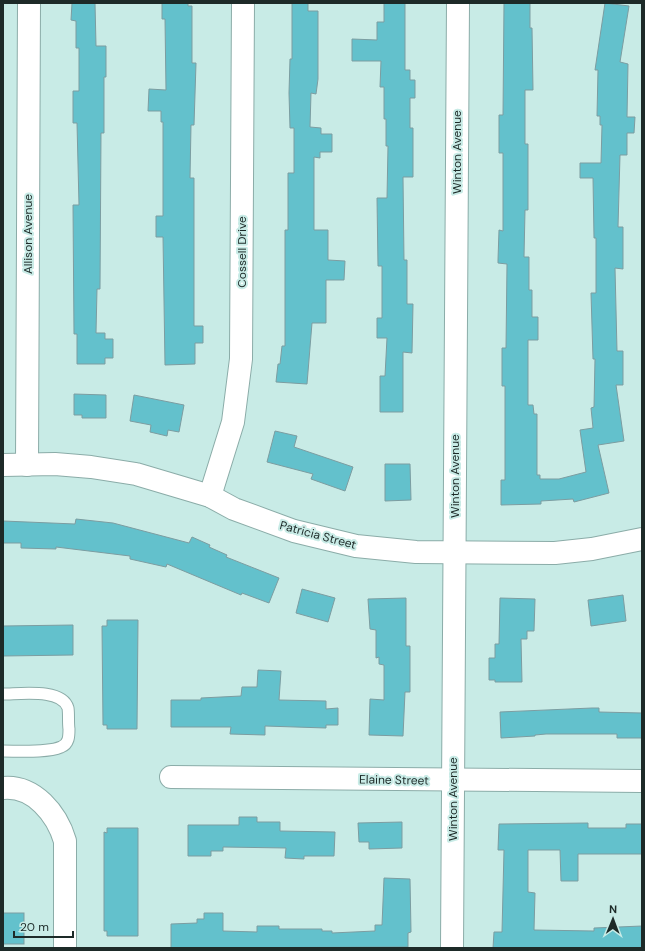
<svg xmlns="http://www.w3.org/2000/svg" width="645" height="951" font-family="'DM Sans',sans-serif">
<rect width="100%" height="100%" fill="#c8ebe6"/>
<g fill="#63c1cc" stroke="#7c9da1">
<path d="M 72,3 L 95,3 L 96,46 L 106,46 L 106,77 L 104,77 L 104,133 L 101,133 L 100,289 L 97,289 L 96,333 L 105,333 L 105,339 L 113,339 L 113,358 L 105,358 L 105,364 L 77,364 L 77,334 L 74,334 L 73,205 L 79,205 L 77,123 L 73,123 L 73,91 L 79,91 L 79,48 L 76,48 L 76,21 L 71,20 Z"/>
<path d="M 162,3 L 188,3 L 188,6 L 192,6 L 192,63 L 196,63 L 194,125 L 191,125 L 190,178 L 194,178 L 194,326 L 203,326 L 203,343 L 195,343 L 195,364 L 165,365 L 163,237 L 156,237 L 156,216 L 163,216 L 163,122 L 161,122 L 161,111 L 148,111 L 149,89 L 166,90 L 165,19 L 162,19 Z"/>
<path d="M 292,3 L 308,3 L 308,11 L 318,11 L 318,79 L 316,94 L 311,93 L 310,127 L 321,128 L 321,134 L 332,134 L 332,152 L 320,152 L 320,158 L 314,157 L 314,230 L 328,230 L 328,260 L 345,261 L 344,280 L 326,280 L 326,323 L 312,323 L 307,384 L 276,382 L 278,364 L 280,364 L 282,346 L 285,346 L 285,230 L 288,230 L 288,173 L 294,173 L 294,128 L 290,128 L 289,93 L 290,59 L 292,59 Z"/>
<path d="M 384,3 L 405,3 L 405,70 L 410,70 L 410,80 L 415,80 L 415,98 L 410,98 L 410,128 L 413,128 L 413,177 L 403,177 L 404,260 L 407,260 L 407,304 L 413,304 L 412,353 L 403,352 L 403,412 L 380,412 L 380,376 L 385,376 L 387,338 L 377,338 L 377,318 L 382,318 L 382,266 L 378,266 L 377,198 L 387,198 L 388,146 L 386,146 L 386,119 L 384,119 L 384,87 L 380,87 L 381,61 L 352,61 L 352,39 L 377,40 L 377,22 L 384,22 Z"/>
<path d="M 504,3 L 530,3 L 530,28 L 532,28 L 533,90 L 525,90 L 525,144 L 528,144 L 528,210 L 525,210 L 524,257 L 529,257 L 529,290 L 532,290 L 532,317 L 538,317 L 538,340 L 528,340 L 528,405 L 533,405 L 534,414 L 537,414 L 537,475 L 540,475 L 540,479 L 559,479 L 586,472 L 580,430 L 593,428 L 591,408 L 594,407 L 595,359 L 593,359 L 591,293 L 596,293 L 596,238 L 594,238 L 593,178 L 580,178 L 580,163 L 601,163 L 602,125 L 600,125 L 600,116 L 597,116 L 598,70 L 595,70 L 605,3 L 629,6 L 620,62 L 628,64 L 627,117 L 635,117 L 634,133 L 627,133 L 627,155 L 620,155 L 618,227 L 623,227 L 623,269 L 615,268 L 617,351 L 623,351 L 623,385 L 616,385 L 624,441 L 598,445 L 609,493 L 574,502 L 573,499 L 541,501 L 541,504 L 501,505 L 501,480 L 505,480 L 505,386 L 502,386 L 502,348 L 506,348 L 507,264 L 498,263 L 498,260 L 499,230 L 503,231 L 503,153 L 499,153 L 499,115 L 503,115 Z"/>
<path d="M 74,394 L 106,395 L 106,418 L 82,418 L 82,415 L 74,415 Z"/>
<path d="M 134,395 L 184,405 L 179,432 L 168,430 L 167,436 L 150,432 L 151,425 L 130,421 Z"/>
<path d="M 275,431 L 297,436 L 294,447 L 353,467 L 345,491 L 311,479 L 313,474 L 267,462 Z"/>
<path d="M 385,464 L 410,464 L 411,500 L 385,501 Z"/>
<path d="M 76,519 L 113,523 L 189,543 L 192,537 L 210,545 L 209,547 L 227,555 L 226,557 L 279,578 L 269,603 L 242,593 L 241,595 L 167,564 L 166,567 L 130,559 L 130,556 L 56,547 L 56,549 L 21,548 L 21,543 L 3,543 L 3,521 L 75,524 Z"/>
<path d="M 302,589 L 335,598 L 328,622 L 296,613 Z"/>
<path d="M 623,595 L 626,621 L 591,626 L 588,600 Z"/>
<path d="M 406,598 L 406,646 L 410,646 L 410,692 L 405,692 L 403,736 L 369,735 L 370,699 L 384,700 L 384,665 L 379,664 L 379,657 L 376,658 L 376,630 L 370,629 L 368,599 Z"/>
<path d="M 500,598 L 535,599 L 534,631 L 527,631 L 527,639 L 521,639 L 522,682 L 495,682 L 495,680 L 489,680 L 489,658 L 495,658 L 495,644 L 499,644 Z"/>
<path d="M 107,620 L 138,620 L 137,729 L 107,729 L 107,725 L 103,725 L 102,626 L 107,626 Z"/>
<path d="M 73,625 L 73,655 L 3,656 L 3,626 Z"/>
<path d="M 258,670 L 281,671 L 279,700 L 326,701 L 326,709 L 338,708 L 338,725 L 326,725 L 326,728 L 265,726 L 265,735 L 230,734 L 231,727 L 171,727 L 171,700 L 201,700 L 201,698 L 241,696 L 242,687 L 257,687 Z"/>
<path d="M 592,708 L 599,708 L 599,712 L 642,713 L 642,738 L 617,738 L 617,734 L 546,734 L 535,735 L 535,736 L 501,738 L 500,712 Z"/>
<path d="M 239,817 L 257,817 L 257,822 L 280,822 L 280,831 L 335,832 L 334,856 L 304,856 L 304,859 L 285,858 L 286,848 L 223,847 L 223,851 L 211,851 L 211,856 L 188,856 L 188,825 L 239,825 Z"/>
<path d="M 402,822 L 402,848 L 369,849 L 369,842 L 359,842 L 358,823 Z"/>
<path d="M 588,823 L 588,828 L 626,828 L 626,824 L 642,824 L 642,854 L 578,854 L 578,881 L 561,881 L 560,850 L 528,850 L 528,892 L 535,893 L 534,930 L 594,931 L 594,928 L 642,926 L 642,948 L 493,948 L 494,932 L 502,932 L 504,850 L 498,850 L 499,824 Z"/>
<path d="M 107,828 L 138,828 L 138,936 L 107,936 L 107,931 L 104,931 L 104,832 L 107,833 Z"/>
<path d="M 384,878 L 410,879 L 411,932 L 408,933 L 408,947 L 171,948 L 171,924 L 197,923 L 197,919 L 204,919 L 204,913 L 223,913 L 223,931 L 257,932 L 257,926 L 279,926 L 279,929 L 322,929 L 322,931 L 332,931 L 332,933 L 375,931 L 375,925 L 382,925 Z"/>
<rect x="3" y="913" width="21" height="31"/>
</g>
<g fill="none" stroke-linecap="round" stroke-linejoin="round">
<defs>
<path id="service" d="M 3,694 C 20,694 62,688 68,708 C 69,714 68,723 69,729 C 69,736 69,744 61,747 C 47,753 19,751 3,751"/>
<g id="minor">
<path d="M 3,465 L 55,464 L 91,467 L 136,474 L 210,496 L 234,509 L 294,531 L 356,546 L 416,552 L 555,553 L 592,549 L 642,539"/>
<path d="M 27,465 L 29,3"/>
<path d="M 210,496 L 233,422 L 241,359 L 243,3"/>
<path d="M 171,777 L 642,781"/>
<path d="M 3,788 C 34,785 57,814 65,841 L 65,948"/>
<path d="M 452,948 L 458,3"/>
</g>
</defs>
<use href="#service" stroke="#8baca8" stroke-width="13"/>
<use href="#minor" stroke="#8baca8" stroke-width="24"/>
<use href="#service" stroke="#fff" stroke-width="11"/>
<use href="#minor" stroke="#fff" stroke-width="22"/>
</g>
<g text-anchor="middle" stroke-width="4" stroke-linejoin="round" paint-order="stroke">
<g font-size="12" fill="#1d2a28" stroke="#c8ebe6">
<text transform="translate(457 152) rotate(-90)" y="4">Winton Avenue</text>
<text transform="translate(28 234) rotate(-90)" y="4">Allison Avenue</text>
<text transform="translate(242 252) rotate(-90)" y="4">Cossell Drive</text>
<text transform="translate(455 476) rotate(-90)" y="4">Winton Avenue</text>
<text transform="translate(318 535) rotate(15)" y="4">Patricia Street</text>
<text transform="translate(394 780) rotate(1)" y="4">Elaine Street</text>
<text transform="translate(453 799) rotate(-90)" y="4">Winton Avenue</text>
</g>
</g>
<rect width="645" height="951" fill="none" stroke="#1d2a28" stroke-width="8"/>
<g transform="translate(613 919) rotate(1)" stroke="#c8ebe6" stroke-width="3" paint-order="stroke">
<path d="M0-3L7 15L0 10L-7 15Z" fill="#1d2a28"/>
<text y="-6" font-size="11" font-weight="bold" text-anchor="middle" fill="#1d2a28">N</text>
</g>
<path d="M14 931v6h59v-6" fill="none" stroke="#1d2a28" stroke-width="2"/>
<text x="20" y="931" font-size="12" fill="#1d2a28" stroke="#c8ebe6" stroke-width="3" paint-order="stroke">20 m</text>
</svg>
